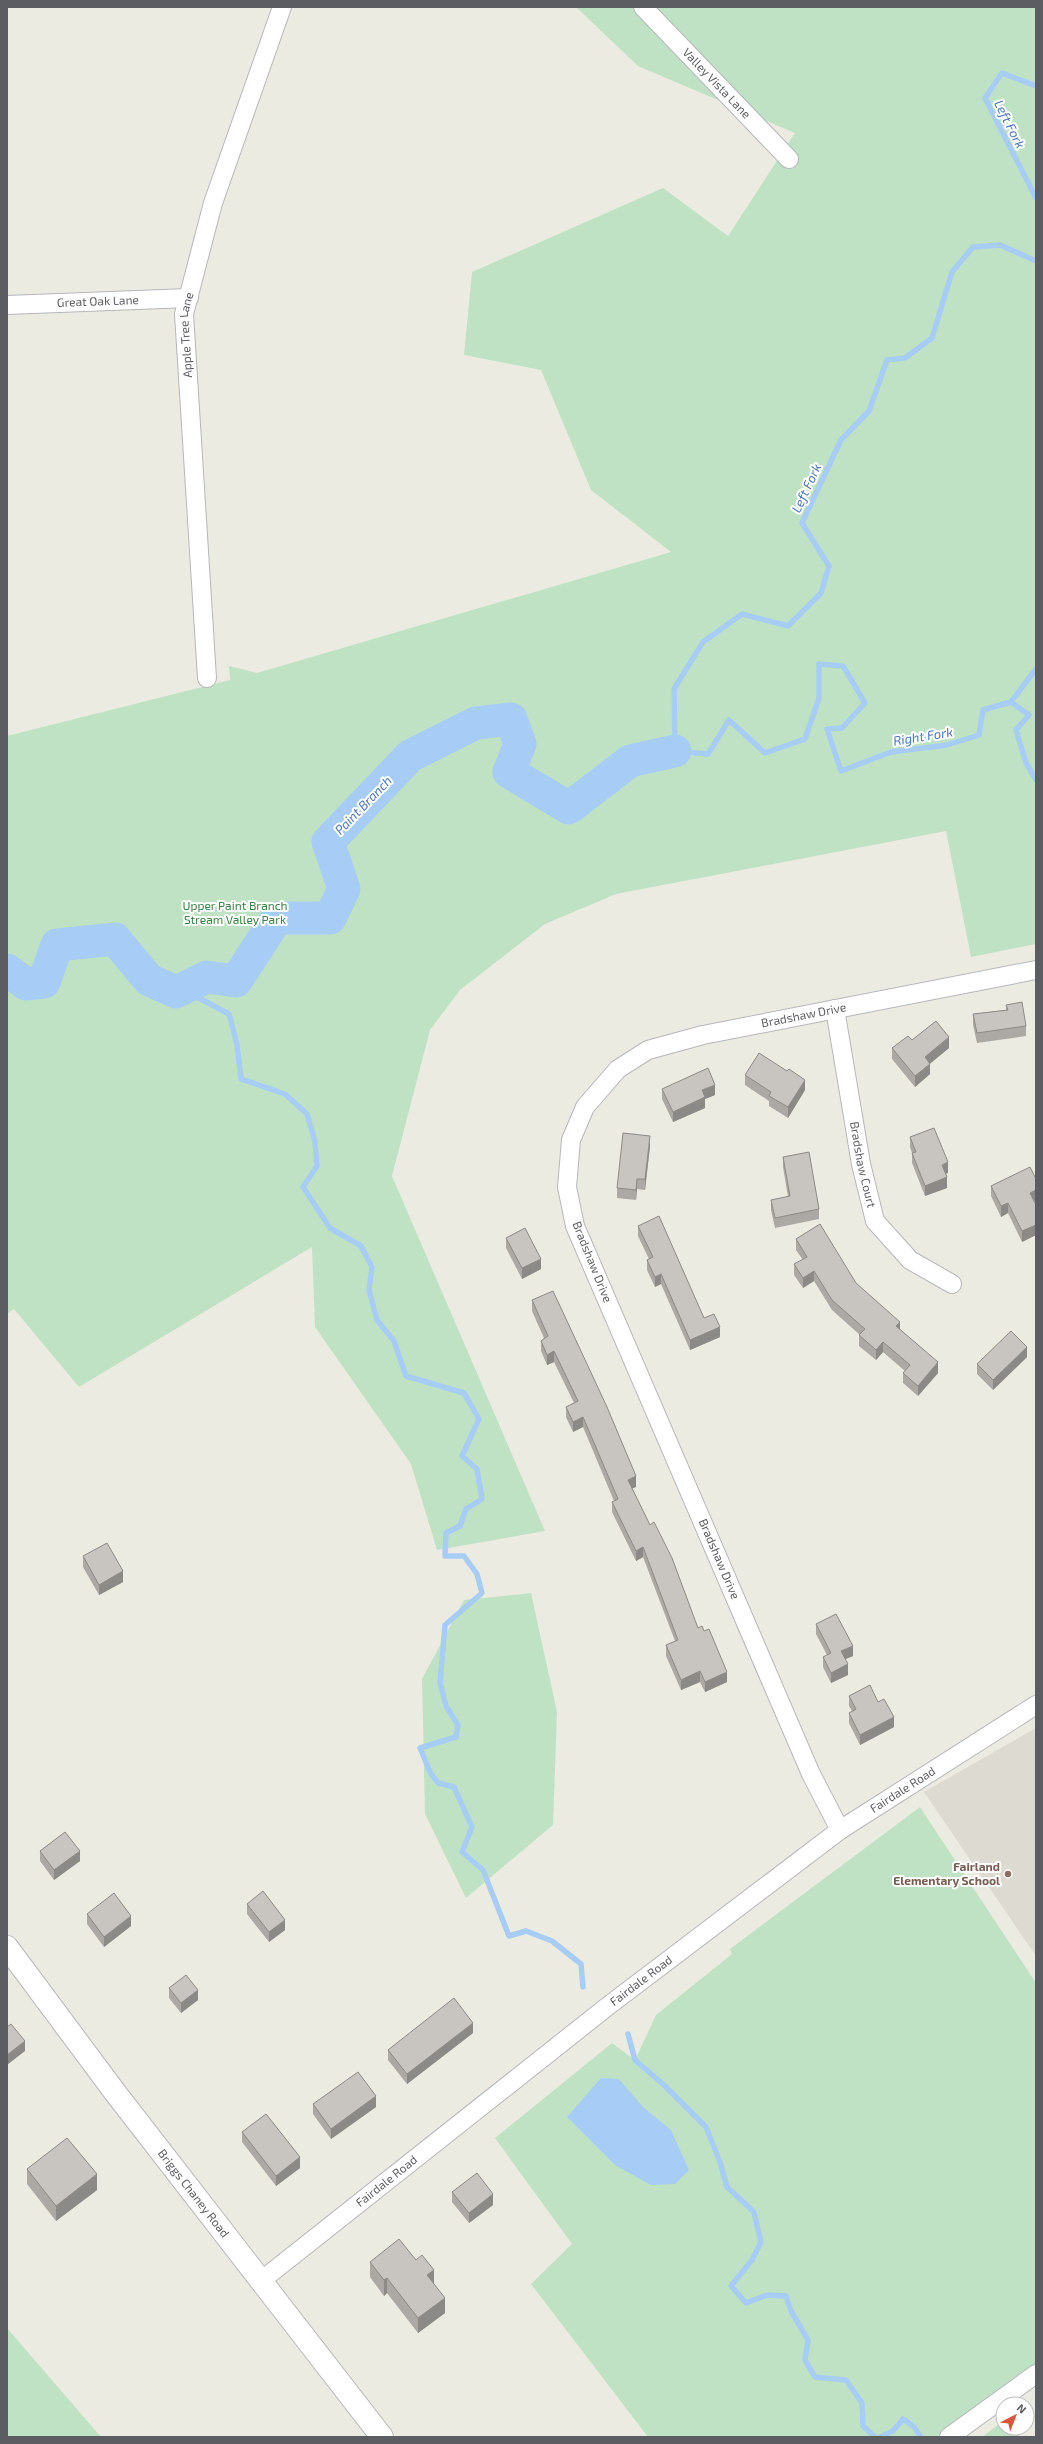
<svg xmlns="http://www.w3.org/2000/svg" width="1043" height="2444" font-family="'Exo 2',sans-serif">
<rect width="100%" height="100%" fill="#ecebe2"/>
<path fill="#dcdad1" d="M 1036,1728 L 1036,1956 L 924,1792 Z"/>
<g fill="#c0e2c4">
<path d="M 576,7 L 1036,7 L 1036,944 L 971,957 L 946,831 L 616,894 L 545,924 L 460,990 L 430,1030 L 392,1176 L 545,1531 L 437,1550 L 411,1464 L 315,1327 L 312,1247 L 79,1387 L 14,1309 L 7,1314 L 7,736 L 230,680 L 229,666 L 257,673 L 671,552 L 591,490 L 541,370 L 464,355 L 472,272 L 663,188 L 728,236 L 795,133 L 638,66 Z"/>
<path d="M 531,1593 L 557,1712 L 553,1825 L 466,1898 L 425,1814 L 422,1679 L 464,1600 Z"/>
<path d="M 920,1807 L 1036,1983 L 1036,2374 L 988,2399 L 939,2437 L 648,2437 L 531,2284 L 572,2244 L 495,2138 L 612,2043 L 635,2060 L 656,2015 L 732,1954 L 730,1949 Z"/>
<path d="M 7,2328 L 101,2437 L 7,2437 Z"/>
<path d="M 1003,2421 L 1003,2428 L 1012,2428 L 1021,2437 L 982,2437 Z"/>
</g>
<path fill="#a7cdf7" d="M 601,2078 L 619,2079 L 643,2107 L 671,2130 L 689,2170 L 675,2184 L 651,2185 L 615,2165 L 567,2117 Z"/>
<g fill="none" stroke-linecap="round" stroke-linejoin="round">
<g stroke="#a7cdf7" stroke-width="5.5">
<path d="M 1036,86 L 1002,73 L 985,98 L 1036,198"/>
<path d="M 1036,261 L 1000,245 L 973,247 L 952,272 L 932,338 L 905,358 L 887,360 L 869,411 L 841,440 L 802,523 L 829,566 L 821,593 L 788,626 L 742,614 L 703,642 L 674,689 L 675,751 L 708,754 L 729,720 L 765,753 L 805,739 L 819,698 L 819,664 L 843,666 L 865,703 L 842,728 L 827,729 L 841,771 L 891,752 L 947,745 L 979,735 L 983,710 L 1011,702 L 1036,669"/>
<path d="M 1011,702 L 1029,715 L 1016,730 L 1026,763 L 1036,780"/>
<path d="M 176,992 L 197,997 L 229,1014 L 237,1044 L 241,1079 L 285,1094 L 307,1114 L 315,1142 L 317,1166 L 303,1187 L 330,1228 L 361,1246 L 372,1267 L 369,1290 L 377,1320 L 394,1341 L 406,1376 L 464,1393 L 479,1419 L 462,1456 L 477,1469 L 482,1499 L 466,1509 L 460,1526 L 446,1533 L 445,1556 L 464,1556 L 477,1574 L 482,1593 L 445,1625 L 440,1683 L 446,1706 L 458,1725 L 456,1737 L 420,1748 L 431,1774 L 438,1783 L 454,1787 L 472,1827 L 462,1852 L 483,1870 L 509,1936 L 526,1931 L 552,1941 L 581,1964 L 583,1987"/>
<path d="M 628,2034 L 635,2060 L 664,2085 L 706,2127 L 720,2162 L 727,2187 L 754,2212 L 761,2242 L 752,2260 L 731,2286 L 746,2303 L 767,2295 L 786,2296 L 791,2311 L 808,2340 L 805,2360 L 815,2377 L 846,2380 L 862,2403 L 863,2426 L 875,2437"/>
<path d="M 880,2437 L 893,2431 L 903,2419 L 914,2427 L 921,2437"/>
</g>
<path stroke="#a7cdf7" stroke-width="33" d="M 7,970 L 26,984 L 44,982 L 57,945 L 115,939 L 149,980 L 176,992 L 207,977 L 236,981 L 277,918 L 330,918 L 344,889 L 328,842 L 410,756 L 476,723 L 511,719 L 520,744 L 509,772 L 569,808 L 630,761 L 675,751"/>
<defs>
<g id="street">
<path id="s1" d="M 643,7 L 789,159"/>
<path id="s2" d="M 7,305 L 189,298"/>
<path id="s3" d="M 207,678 L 184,314 L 213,203 L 282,7"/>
<path id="s4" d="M 835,1009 L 861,1164 L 875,1221 L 910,1260 L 952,1284"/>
<path id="s5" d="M 840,1830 L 811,1774 L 575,1226 L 567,1187 L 571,1140 L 585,1107 L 618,1069 L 648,1050 L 703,1035 L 1036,970"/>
<path id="s6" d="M 262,2280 L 608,2006 L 840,1830 L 1036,1705"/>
<path d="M 949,2437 L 1036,2374"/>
</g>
<g id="secondary">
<path id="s7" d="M 7,1947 L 114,2091 L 382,2437"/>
</g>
</defs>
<use href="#street" stroke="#b5b7bc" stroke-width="20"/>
<use href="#secondary" stroke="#b6b8bd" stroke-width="24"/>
<use href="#street" stroke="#fff" stroke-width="18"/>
<use href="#secondary" stroke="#fff" stroke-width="22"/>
</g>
<g fill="#aca9a5">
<path d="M 1006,1005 L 1026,1026 L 1026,1036 L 977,1043 L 973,1025 L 973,1014 L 1006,1010 Z"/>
<path d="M 912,1040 L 949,1048 L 930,1063 L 930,1074 L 915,1087 L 892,1059 L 892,1048 Z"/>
<path d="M 745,1075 L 805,1090 L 788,1118 L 769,1106 L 769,1101 L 745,1085 Z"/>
<path d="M 662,1089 L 715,1095 L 705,1099 L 705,1108 L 673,1122 L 662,1099 Z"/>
<path d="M 910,1137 L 948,1173 L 946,1173 L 947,1188 L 925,1196 L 912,1163 L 912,1153 L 910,1147 Z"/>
<path d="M 650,1146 L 645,1190 L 637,1189 L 636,1200 L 617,1198 L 617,1188 Z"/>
<path d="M 783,1157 L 819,1209 L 819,1219 L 775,1228 L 771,1210 L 771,1200 L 788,1197 L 783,1167 Z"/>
<path d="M 1036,1179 L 1036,1200 L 1034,1201 L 1036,1205 L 1036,1235 L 1022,1242 L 1008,1213 L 1001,1217 L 991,1196 L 991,1186 Z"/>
<path d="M 638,1226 L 704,1318 L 720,1337 L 690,1350 L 661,1284 L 655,1287 L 647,1270 L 647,1260 L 649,1259 L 638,1236 Z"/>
<path d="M 506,1238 L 541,1269 L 522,1279 L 506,1248 Z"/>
<path d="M 796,1239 L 856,1283 L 900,1330 L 938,1373 L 918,1396 L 903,1383 L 903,1373 L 905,1371 L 883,1352 L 876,1360 L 859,1346 L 859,1335 L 860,1335 L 832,1310 L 814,1281 L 803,1288 L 794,1275 L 794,1264 L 803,1260 L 796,1250 Z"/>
<path d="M 1036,1277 L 1036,1291 L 1035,1291 L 1035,1281 Z"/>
<path d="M 532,1300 L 636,1487 L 632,1488 L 698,1628 L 727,1682 L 705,1692 L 700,1682 L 681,1690 L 666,1656 L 666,1645 L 675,1641 L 643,1557 L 636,1561 L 612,1512 L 612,1502 L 614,1501 L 583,1427 L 573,1432 L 566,1417 L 566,1407 L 574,1403 L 554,1362 L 547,1365 L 541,1351 L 541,1341 L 544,1338 L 532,1311 Z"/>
<path d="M 1027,1357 L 993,1390 L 977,1374 L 977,1364 Z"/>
<path d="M 83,1556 L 123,1582 L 99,1595 L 83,1567 Z"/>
<path d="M 816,1624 L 853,1656 L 845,1659 L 848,1675 L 831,1683 L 823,1667 L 823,1657 L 827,1655 L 816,1634 Z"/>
<path d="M 849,1696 L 878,1702 L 894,1727 L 860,1745 L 849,1723 L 849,1713 L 852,1711 L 849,1706 Z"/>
<path d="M 40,1851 L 80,1861 L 54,1880 L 40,1861 Z"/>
<path d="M 247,1904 L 285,1930 L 269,1942 L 247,1914 Z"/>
<path d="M 87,1914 L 131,1926 L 104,1947 L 87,1924 Z"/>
<path d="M 169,1988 L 198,2000 L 181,2013 L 169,1998 Z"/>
<path d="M 473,2033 L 407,2084 L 388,2060 L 388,2050 Z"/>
<path d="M 313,2104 L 376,2107 L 331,2139 L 313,2114 Z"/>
<path d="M 242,2132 L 300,2168 L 276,2186 L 242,2142 Z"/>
<path d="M 27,2169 L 97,2190 L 56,2221 L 27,2184 Z"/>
<path d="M 452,2192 L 493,2205 L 469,2223 L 452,2202 Z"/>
<path d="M 370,2262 L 434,2284 L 445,2313 L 418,2333 L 387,2293 L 384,2296 L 370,2277 Z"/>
</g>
<g fill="#8c8a86">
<path d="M 949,1037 L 949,1048 L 925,1068 L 925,1057 Z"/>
<path d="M 930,1064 L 930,1074 L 915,1087 L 915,1076 Z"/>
<path d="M 805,1080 L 805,1090 L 788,1118 L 788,1107 Z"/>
<path d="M 715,1085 L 715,1095 L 705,1099 L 705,1108 L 673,1122 L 673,1112 L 702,1090 Z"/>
<path d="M 650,1136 L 650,1146 L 645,1190 L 645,1179 Z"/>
<path d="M 948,1162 L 948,1173 L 942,1175 L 942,1165 Z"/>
<path d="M 947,1177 L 947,1188 L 925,1196 L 925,1186 Z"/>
<path d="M 637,1179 L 637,1189 L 636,1200 L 636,1190 Z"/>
<path d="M 1036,1190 L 1036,1200 L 1030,1203 L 1030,1193 Z"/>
<path d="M 1008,1203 L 1008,1213 L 1001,1217 L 1001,1206 Z"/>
<path d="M 1036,1225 L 1036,1235 L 1022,1242 L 1022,1231 Z"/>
<path d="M 541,1259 L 541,1269 L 522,1279 L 522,1268 Z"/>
<path d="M 814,1271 L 814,1281 L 803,1288 L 803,1278 Z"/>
<path d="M 661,1274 L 661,1284 L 655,1287 L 655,1277 Z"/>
<path d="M 900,1322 L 900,1332 L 896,1326 Z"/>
<path d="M 720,1327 L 720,1337 L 690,1350 L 690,1340 Z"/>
<path d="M 883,1342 L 883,1352 L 876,1360 L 876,1350 Z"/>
<path d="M 1027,1347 L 1027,1357 L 993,1390 L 993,1380 Z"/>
<path d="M 554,1351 L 554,1362 L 547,1365 L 547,1355 Z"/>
<path d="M 938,1362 L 938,1373 L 918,1396 L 918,1386 Z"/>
<path d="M 583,1417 L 583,1427 L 573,1432 L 573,1422 Z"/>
<path d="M 636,1476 L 636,1487 L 628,1490 L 628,1480 Z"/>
<path d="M 643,1547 L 643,1557 L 636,1561 L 636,1551 Z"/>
<path d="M 123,1571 L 123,1582 L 99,1595 L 99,1585 Z"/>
<path d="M 853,1646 L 853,1656 L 841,1661 L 841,1651 Z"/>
<path d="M 848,1664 L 848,1675 L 831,1683 L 831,1673 Z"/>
<path d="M 700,1671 L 700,1682 L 681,1690 L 681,1680 Z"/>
<path d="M 727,1672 L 727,1682 L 705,1692 L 705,1682 Z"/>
<path d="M 894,1717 L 894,1727 L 860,1745 L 860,1735 Z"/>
<path d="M 80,1851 L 80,1861 L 54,1880 L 54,1870 Z"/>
<path d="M 131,1916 L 131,1926 L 104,1947 L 104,1937 Z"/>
<path d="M 285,1920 L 285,1930 L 269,1942 L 269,1932 Z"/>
<path d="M 198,1990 L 198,2000 L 181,2013 L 181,2003 Z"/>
<path d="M 473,2023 L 473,2033 L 407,2084 L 407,2074 Z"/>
<path d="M 25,2041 L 25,2051 L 7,2065 L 7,2055 Z"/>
<path d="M 376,2096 L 376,2107 L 331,2139 L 331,2129 Z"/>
<path d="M 300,2157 L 300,2168 L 276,2186 L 276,2176 Z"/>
<path d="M 97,2174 L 97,2190 L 56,2221 L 56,2206 Z"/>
<path d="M 493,2194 L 493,2205 L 469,2223 L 469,2213 Z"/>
<path d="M 434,2270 L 434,2285 L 427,2275 Z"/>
<path d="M 387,2278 L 387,2293 L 384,2296 L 384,2280 Z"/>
<path d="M 445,2298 L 445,2313 L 418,2333 L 418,2318 Z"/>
</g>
<g fill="#c8c5c0" stroke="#8c8a86">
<path d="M 1022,1002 L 1026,1026 L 977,1033 L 973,1014 L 1008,1010 L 1006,1005 Z"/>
<path d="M 936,1021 L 949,1037 L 925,1057 L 930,1064 L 915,1076 L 892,1048 L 908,1036 L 912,1040 Z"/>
<path d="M 759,1053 L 787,1071 L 789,1069 L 805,1080 L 788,1107 L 769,1096 L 771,1092 L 745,1075 Z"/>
<path d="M 708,1068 L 715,1085 L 702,1090 L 705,1097 L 673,1112 L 662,1089 Z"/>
<path d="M 934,1128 L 948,1162 L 942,1165 L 947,1177 L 925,1186 L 912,1153 L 916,1152 L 910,1137 Z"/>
<path d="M 623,1133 L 650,1136 L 645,1179 L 637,1179 L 636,1190 L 617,1188 Z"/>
<path d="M 809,1152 L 819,1209 L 775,1218 L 771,1200 L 790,1196 L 783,1157 Z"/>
<path d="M 1030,1167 L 1036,1179 L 1036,1190 L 1030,1193 L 1036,1205 L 1036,1225 L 1022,1231 L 1008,1203 L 1001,1206 L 991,1186 Z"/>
<path d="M 659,1216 L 704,1318 L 714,1314 L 720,1327 L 690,1340 L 661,1274 L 655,1277 L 647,1260 L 653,1257 L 638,1226 Z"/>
<path d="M 820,1224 L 856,1283 L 900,1322 L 896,1326 L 938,1362 L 918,1386 L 903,1373 L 910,1365 L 883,1342 L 876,1350 L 859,1335 L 865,1329 L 832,1300 L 814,1271 L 803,1278 L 794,1264 L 807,1257 L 796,1239 Z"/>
<path d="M 525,1228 L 541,1259 L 522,1268 L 506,1238 Z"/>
<path d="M 553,1291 L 607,1407 L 636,1476 L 628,1480 L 650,1525 L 654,1522 L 672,1558 L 698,1628 L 702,1626 L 704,1631 L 709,1629 L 727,1672 L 705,1682 L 700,1671 L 681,1680 L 666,1645 L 678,1640 L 643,1547 L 636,1551 L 612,1502 L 618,1499 L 583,1417 L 573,1422 L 566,1407 L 578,1401 L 554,1351 L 547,1355 L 541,1341 L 548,1336 L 532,1300 Z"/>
<path d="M 1011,1331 L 1027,1347 L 993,1380 L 977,1364 Z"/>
<path d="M 107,1543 L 123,1571 L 99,1585 L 83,1556 Z"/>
<path d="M 836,1614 L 853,1646 L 841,1651 L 848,1664 L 831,1673 L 823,1657 L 831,1653 L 816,1624 Z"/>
<path d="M 870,1685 L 878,1702 L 884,1699 L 894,1717 L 860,1735 L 849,1713 L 856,1709 L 849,1696 Z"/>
<path d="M 65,1832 L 80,1851 L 54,1870 L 40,1851 Z"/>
<path d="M 263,1891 L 285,1920 L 269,1932 L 247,1904 Z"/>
<path d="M 114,1893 L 131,1916 L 104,1937 L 87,1914 Z"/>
<path d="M 186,1975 L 198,1990 L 181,2003 L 169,1988 Z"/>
<path d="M 454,1998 L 473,2023 L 407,2074 L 388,2050 Z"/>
<path d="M 11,2024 L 25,2041 L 7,2055 L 7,2027 Z"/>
<path d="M 358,2072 L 376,2096 L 331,2129 L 313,2104 Z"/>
<path d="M 266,2114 L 300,2157 L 276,2176 L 242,2132 Z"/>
<path d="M 67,2138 L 97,2174 L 56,2206 L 27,2169 Z"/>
<path d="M 477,2173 L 493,2194 L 469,2213 L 452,2192 Z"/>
<path d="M 399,2239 L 416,2260 L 422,2255 L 434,2270 L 427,2275 L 445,2298 L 418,2318 L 387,2278 L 384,2280 L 370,2262 Z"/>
</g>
<circle fill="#8d6e63" stroke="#fff" stroke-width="1.5" cx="1008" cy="1874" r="4"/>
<g text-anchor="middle" stroke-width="4" stroke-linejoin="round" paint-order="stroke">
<g font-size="12" fill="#5b5d62" stroke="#fff">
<text dy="4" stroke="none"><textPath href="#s1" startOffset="106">Valley Vista Lane</textPath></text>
<text dy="4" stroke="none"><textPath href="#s2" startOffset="91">Great Oak Lane</textPath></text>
<text dy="4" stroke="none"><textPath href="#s3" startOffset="344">Apple Tree Lane</textPath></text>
<text dy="4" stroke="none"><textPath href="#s5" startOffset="1028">Bradshaw Drive</textPath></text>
<text dy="4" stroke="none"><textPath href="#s4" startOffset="158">Bradshaw Court</textPath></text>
<text transform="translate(592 1262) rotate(68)" y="4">Bradshaw Drive</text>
<text transform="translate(719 1559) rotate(67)" y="4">Bradshaw Drive</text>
<text dy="4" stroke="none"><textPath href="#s6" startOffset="807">Fairdale Road</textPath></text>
<text dy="4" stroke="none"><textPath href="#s6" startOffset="483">Fairdale Road</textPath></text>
<text dy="4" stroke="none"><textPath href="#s6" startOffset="159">Fairdale Road</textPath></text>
<text dy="4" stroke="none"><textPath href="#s7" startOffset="309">Briggs Chaney Road</textPath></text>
</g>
<g font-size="12" fill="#3b8045" stroke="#fff">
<text x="235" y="910">Upper Paint Branch<tspan x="235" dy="14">Stream Valley Park</tspan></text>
</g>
<g font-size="12" font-weight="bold" fill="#785e54" stroke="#fff" text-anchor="end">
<text x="1000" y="1871">Fairland<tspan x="1000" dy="14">Elementary School</tspan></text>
</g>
<g font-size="13" font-style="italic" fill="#4c77b8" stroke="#fff">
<text transform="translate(1010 124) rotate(63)" y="5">Left Fork</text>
<text transform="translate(806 488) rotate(-65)" y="5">Left Fork</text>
<text transform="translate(923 736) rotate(-9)" y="5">Right Fork</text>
<text transform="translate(363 805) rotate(-46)" y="5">Paint Branch</text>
</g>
</g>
<rect width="1043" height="2444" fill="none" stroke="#5b5d62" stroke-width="16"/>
<g transform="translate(1015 2416) rotate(42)"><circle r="19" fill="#ffffff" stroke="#bdbec0"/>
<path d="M0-3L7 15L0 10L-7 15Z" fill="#da553a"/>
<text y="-6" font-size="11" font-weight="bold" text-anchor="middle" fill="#5b5d62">N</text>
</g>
</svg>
